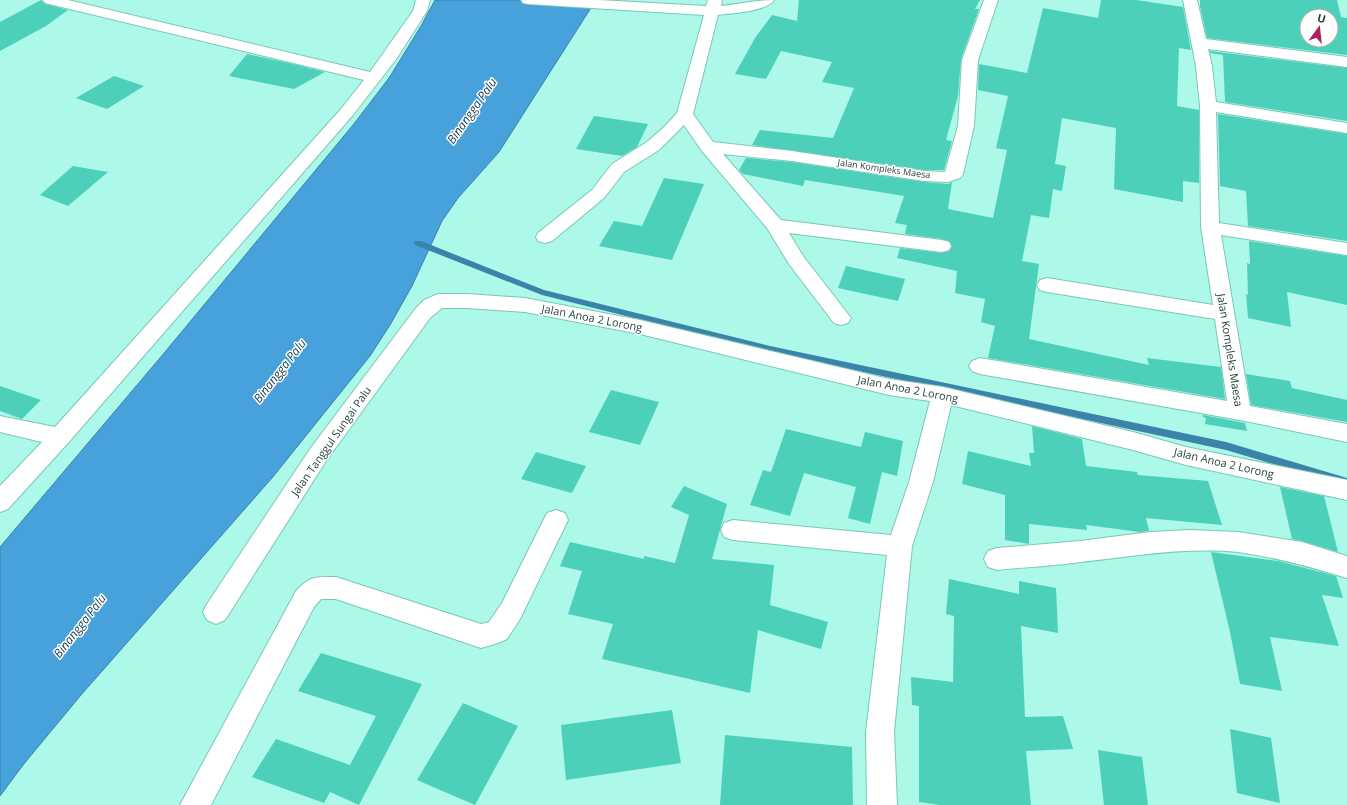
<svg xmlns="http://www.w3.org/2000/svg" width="1347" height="805" font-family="'Open Sans',sans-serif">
<rect width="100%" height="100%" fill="#acf9e9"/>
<path fill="#47a1da" stroke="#3b83a9" d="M 435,0 L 596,0 L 499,152 L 458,198 L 442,221 L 412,286 L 390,325 L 370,356 L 272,478 L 81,695 L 23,765 L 0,796 L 0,547 L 165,352 L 353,125 L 389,78 L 421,26 Z"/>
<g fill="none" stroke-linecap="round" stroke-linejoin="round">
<path fill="#3b83a9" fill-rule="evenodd" d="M 415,241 L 421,241 L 544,290 L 770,346 L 1226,442 L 1347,478 L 1347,486 L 1226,450 L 770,352 L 542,295 L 415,245 L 414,243 Z"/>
</g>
<g fill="#4cd0b9" fill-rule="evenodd">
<path d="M 41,0 L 45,4 L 68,10 L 46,26 L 0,51 L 0,22 Z"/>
<path d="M 799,0 L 980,0 L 975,9 L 979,9 L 961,59 L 958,96 L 946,140 L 952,141 L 944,170 L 924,170 L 752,145 L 760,130 L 833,138 L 854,88 L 822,82 L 832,62 L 781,51 L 766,79 L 735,74 L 755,38 L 772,15 L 797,21 Z"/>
<path d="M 1101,0 L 1136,0 L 1183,7 L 1191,50 L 1179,48 L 1177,106 L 1199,110 L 1199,183 L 1183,181 L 1183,202 L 1114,189 L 1116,128 L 1062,118 L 1055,164 L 1066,166 L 1062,191 L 1053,189 L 1049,218 L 1031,215 L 1022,261 L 1039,264 L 1029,339 L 1149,365 L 1147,358 L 1221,367 L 1225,399 L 988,358 L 995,326 L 981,322 L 985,299 L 955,293 L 957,271 L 897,258 L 900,248 L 942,253 L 949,251 L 952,247 L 949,241 L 942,239 L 905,234 L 907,225 L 895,223 L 904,196 L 805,180 L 803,186 L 743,174 L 739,170 L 746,158 L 792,162 L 924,182 L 948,184 L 952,182 L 948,209 L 993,218 L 1007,150 L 996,148 L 1008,96 L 978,90 L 979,64 L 1027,73 L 1043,8 L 1098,18 Z"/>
<path d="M 1200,0 L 1337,0 L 1341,17 L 1347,18 L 1347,55 L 1207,38 L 1200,6 ZM 1307,16 L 1331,16 L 1331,40 L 1307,40 Z"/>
<path d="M 1210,51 L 1347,68 L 1347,121 L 1225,102 L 1223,55 L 1210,53 Z"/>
<path d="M 247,54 L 289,63 L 325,72 L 294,89 L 229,76 Z"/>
<path d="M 114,76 L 144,86 L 107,109 L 76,98 Z"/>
<path d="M 1218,114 L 1347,134 L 1347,241 L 1248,226 L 1246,191 L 1220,186 Z"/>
<path d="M 594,116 L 648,124 L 637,147 L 622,156 L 576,149 Z"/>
<path d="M 73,166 L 108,172 L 68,206 L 40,195 Z"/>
<path d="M 664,178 L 704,184 L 672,260 L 599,246 L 614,221 L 642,226 Z"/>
<path d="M 1249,241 L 1347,256 L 1347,305 L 1287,292 L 1291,327 L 1248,318 L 1246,294 L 1248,295 L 1247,263 L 1250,264 Z"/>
<path d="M 846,266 L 905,279 L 898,301 L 838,288 Z"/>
<path d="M 1246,374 L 1290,381 L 1292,388 L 1347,400 L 1347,422 L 1251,405 Z"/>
<path d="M 0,386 L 41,400 L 22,419 L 0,411 Z"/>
<path d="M 611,390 L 659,402 L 640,445 L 589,432 Z"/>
<path d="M 1203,415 L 1245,423 L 1247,431 L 1205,424 L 1206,418 L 1203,417 Z"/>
<path d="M 1032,426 L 1082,439 L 1086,466 L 1137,472 L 1138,475 L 1208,481 L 1222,525 L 1146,518 L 1149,531 L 1140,532 L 1086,525 L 1087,530 L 1029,524 L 1029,544 L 1005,540 L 1005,495 L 962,484 L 968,451 L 1031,466 L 1029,453 L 1034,453 Z"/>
<path d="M 786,429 L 861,447 L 865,432 L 903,441 L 897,476 L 882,472 L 870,524 L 848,518 L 856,487 L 804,473 L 790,516 L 750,505 L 763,470 L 771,472 Z"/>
<path d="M 536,452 L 586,466 L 572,493 L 521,479 Z"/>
<path d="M 684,486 L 727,504 L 712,559 L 774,565 L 770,605 L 828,622 L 821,649 L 758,630 L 750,693 L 602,659 L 613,624 L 568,614 L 582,571 L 560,566 L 570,542 L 644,559 L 644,556 L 675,563 L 689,515 L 671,507 Z"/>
<path d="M 1280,487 L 1324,496 L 1338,552 L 1302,541 L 1292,539 Z"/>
<path d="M 1211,552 L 1278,561 L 1336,576 L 1343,598 L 1322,595 L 1339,646 L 1270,637 L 1282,691 L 1240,684 L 1230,632 Z"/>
<path d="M 949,579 L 1019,594 L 1019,581 L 1056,588 L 1058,633 L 1021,626 L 1025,717 L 1063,716 L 1073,749 L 1026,751 L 1031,805 L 940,805 L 919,802 L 919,706 L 912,705 L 911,677 L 953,682 L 954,616 L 946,614 Z"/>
<path d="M 321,653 L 422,684 L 359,805 L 330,792 L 324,803 L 252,777 L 276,739 L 350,765 L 376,716 L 298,691 Z"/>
<path d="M 463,703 L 518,726 L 475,805 L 417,780 Z"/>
<path d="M 672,710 L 681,763 L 566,780 L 561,725 Z"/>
<path d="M 1230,729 L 1271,738 L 1280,803 L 1237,793 Z"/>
<path d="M 725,735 L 852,747 L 853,805 L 720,805 Z"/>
<path d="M 1098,750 L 1142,757 L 1148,805 L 1104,805 Z"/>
</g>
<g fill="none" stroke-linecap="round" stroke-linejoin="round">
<defs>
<g id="minor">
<path d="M 43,0 L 68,0 L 370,72 L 413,11 L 416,0 L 430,0 L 427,11 L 397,58 L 353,115 L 68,443 L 8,509 L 0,512 L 0,486 L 42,442 L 0,432 L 0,416 L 55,427 L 341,109 L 364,80 L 45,3 Z"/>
<path d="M 521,0 L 599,0 L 706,6 L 708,0 L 722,0 L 721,6 C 739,4 756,0 774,0 C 766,12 732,13 718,15 L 693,114 L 713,142 L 792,151 L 924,171 L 945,172 L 958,126 L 962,60 L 984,0 L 998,0 L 978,60 L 974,126 L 963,174 L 960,178 L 948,182 L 924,181 L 792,161 L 723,154 L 781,220 L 942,240 L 949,242 L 951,246 L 949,250 L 942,252 L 789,233 L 803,256 L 851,318 L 848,323 L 841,325 L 834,323 L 789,264 L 767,228 L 702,151 L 684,125 L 659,150 L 624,172 L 604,198 L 552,241 L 545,243 L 538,241 L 536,237 L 538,233 L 592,190 L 612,164 L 647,142 L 663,128 L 677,113 L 704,15 L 528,4 L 523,3 Z"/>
<path d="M 1183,0 L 1197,0 L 1206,39 L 1347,57 L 1347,67 L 1208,49 L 1212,66 L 1216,102 L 1347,123 L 1347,133 L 1216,112 L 1219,223 L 1347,243 L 1347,255 L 1221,235 L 1250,406 L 1347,424 L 1347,442 L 1240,420 L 980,374 L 972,371 L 969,366 L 972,361 L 980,358 L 1227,401 L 1215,319 L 1047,292 L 1040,290 L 1037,285 L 1040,280 L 1047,278 L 1213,305 L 1201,227 L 1200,106 L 1196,66 Z"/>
<path d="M 438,294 L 467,294 L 525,298 L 640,320 L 889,379 L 943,387 L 1133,432 L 1186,447 L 1347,480 L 1347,500 L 1186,465 L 1133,450 L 951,405 L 933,482 L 912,546 L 894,732 L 897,805 L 867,805 L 866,732 L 887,555 L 733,540 L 724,537 L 721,530 L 724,523 L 733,520 L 891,535 L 909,482 L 930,401 L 889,395 L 640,334 L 525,312 L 467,308 L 442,308 L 430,318 L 326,461 L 225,620 L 216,624 L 207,620 L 203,612 L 207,604 L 310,449 L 416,308 L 424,300 Z"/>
<path d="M 556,510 L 565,513 L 568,520 L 520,619 L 507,639 L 498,643 L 481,648 L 336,599 L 321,599 L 314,607 L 211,805 L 180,805 L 296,591 C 311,575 315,577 336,577 L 481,624 L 489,622 L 502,603 L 547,513 Z"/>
<path d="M 1189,530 L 1238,532 L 1302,542 L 1347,556 L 1347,578 C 1311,567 1275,557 1238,552 C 1185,547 1134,556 1081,562 C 1054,566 1025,567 997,570 L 988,567 L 984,559 L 988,551 L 997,548 L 1080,541 L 1150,532 Z"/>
</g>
</defs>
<use href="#minor" stroke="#7bc7b7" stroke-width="2"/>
<use href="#minor" fill="#fff" fill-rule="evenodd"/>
</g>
<g text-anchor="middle" stroke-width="3" stroke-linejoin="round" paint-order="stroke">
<g font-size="9" fill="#1e3e37" stroke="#fff">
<text transform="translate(884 169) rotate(8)" y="3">Jalan Kompleks Maesa</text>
</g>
<g font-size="11" fill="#1e3e37" stroke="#fff">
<text transform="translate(592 318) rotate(11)" y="4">Jalan Anoa 2 Lorong</text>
<text transform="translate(1230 350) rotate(81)" y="4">Jalan Kompleks Maesa</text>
<text transform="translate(908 389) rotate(11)" y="4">Jalan Anoa 2 Lorong</text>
<text transform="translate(331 441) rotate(-55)" y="4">Jalan Tanggul Sungai Palu</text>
<text transform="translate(1224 463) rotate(13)" y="4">Jalan Anoa 2 Lorong</text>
</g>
<g font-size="12" font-style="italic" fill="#11384f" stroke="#fff">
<text transform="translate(472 111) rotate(-55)" y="4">Binangga Palu</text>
<text transform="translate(280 371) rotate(-52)" y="4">Binangga Palu</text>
<text transform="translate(80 626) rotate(-52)" y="4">Binangga Palu</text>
</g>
</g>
<g transform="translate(1319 28) rotate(15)"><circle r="19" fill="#ffffff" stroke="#a5b2af"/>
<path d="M0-3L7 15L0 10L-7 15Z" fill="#ad2160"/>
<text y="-6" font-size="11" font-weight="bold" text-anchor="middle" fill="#1e3e37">U</text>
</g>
</svg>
